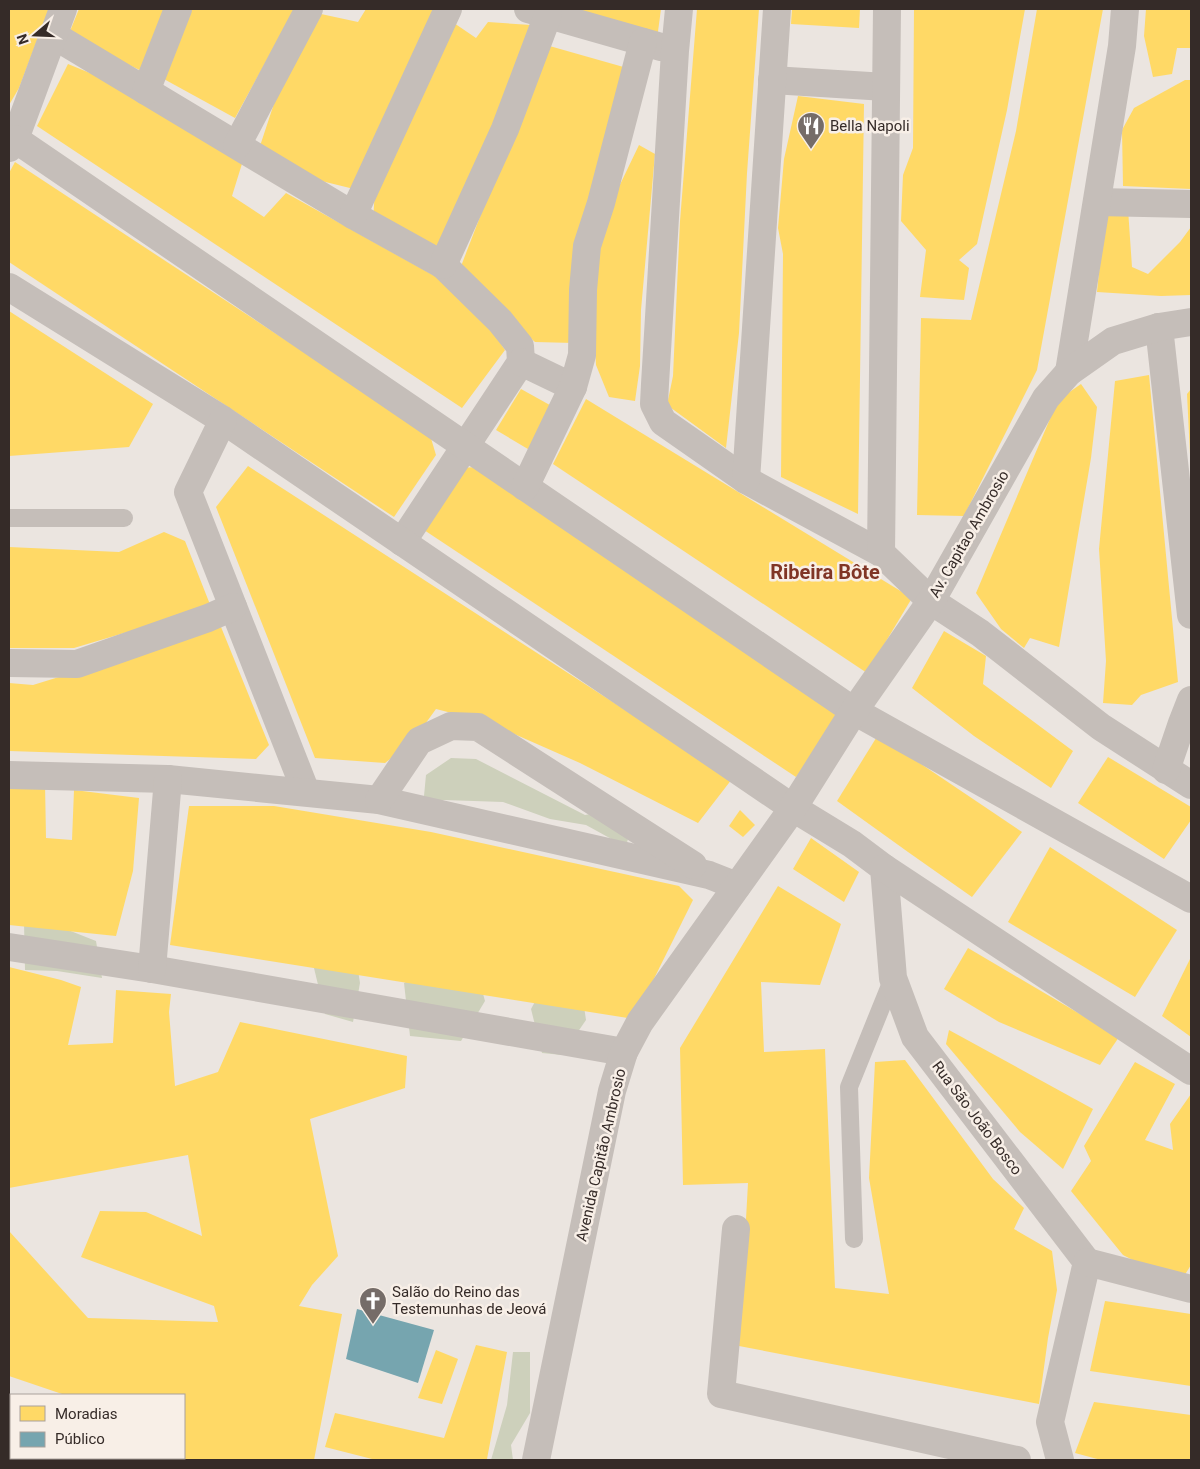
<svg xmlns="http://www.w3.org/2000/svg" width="1200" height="1469" font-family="Roboto,sans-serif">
<rect width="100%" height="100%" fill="#ebe5e0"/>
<g fill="#cdd0bb">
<path d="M 451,758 L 476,759 L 585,815 L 612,810 L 634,813 L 626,847 L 586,825 L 550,819 L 503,802 L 444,800 L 432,805 L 424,796 L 426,775 Z"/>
<path d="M 24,922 L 58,926 L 96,941 L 102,978 L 57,971 L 25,970 Z"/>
<path d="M 449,959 L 478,975 L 485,1001 L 461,1041 L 410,1036 L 404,983 Z"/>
<path d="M 333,960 L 357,964 L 360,983 L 353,1022 L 325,1014 L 314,968 Z"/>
<path d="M 542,989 L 582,993 L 586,1020 L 562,1055 L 542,1053 L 531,1009 Z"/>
<path d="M 513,1352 L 530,1352 L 530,1413 L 511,1445 L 513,1460 L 491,1460 L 507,1405 Z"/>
</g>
<g fill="#ffd966">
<path d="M 9,9 L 49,9 L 19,88 L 9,105 Z"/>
<path d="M 79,9 L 171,9 L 148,74 L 68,36 Z"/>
<path d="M 187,9 L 295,9 L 235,118 L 162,78 Z"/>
<path d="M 366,9 L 436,9 L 354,189 L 297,175 L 260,146 L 294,43 L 321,14 L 358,22 Z"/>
<path d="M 571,9 L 661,9 L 657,39 Z"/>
<path d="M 697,9 L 759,9 L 747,173 L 739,333 L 726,448 L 667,405 L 673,376 L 680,221 Z"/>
<path d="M 792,9 L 860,9 L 859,28 L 791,24 Z"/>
<path d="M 914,9 L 1025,9 L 1007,110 L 977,244 L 959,260 L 969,268 L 964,300 L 920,297 L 926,250 L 901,221 L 903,175 L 913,148 Z"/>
<path d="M 1037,9 L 1103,9 L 1037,370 L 964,516 L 917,515 L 921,318 L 971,320 L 1016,131 Z"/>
<path d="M 1146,9 L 1191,9 L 1191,48 L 1177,48 L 1172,74 L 1153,77 L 1144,36 Z"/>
<path d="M 451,21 L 476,38 L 488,22 L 531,25 L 493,132 L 435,253 L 373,224 L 375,186 Z"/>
<path d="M 546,45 L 627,68 L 574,343 L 535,342 L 458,274 Z"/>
<path d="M 68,64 L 139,93 L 245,154 L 232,196 L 264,217 L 286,193 L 467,294 L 505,350 L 462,408 L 37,126 Z"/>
<path d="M 1185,80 L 1191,80 L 1191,189 L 1123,186 L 1122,130 L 1134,108 Z"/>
<path d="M 798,96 L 864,104 L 858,514 L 781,477 L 783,254 L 778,228 L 784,159 Z"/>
<path d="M 639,145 L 655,154 L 641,310 L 640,366 L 635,401 L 609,397 L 596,365 L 590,247 Z"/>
<path d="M 15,162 L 430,435 L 436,455 L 394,517 L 9,262 L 9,173 Z"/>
<path d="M 1128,209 L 1132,267 L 1148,274 L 1180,242 L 1191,227 L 1191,295 L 1161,296 L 1097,292 L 1105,213 Z"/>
<path d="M 9,311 L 153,404 L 129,447 L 9,456 Z"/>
<path d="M 1149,375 L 1178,682 L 1141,695 L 1132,705 L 1103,703 L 1106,661 L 1099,549 L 1115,381 Z"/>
<path d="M 1081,384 L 1097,407 L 1091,458 L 1059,647 L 1030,638 L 1024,648 L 1001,629 L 976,593 L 1058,400 Z"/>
<path d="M 521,389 L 557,409 L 533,452 L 496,430 Z"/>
<path d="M 1191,389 L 1191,454 L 1190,454 L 1187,394 Z"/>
<path d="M 586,399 L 912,598 L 867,673 L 553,464 Z"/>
<path d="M 248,466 L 732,779 L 698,823 L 580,763 L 487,722 L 436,709 L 412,742 L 385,763 L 315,758 L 216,507 Z"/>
<path d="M 477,467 L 843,713 L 796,777 L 421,528 L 460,468 Z"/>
<path d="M 164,532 L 185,541 L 211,607 L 74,648 L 9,648 L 9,547 L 119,552 Z"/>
<path d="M 221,627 L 269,745 L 256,759 L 9,751 L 9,683 L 33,685 Z"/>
<path d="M 944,631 L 986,656 L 983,684 L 1073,751 L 1051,788 L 974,736 L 912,688 Z"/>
<path d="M 878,735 L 1022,832 L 972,897 L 908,852 L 837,801 Z"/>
<path d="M 1108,757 L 1191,807 L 1191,820 L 1164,859 L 1078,803 Z"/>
<path d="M 45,783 L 46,838 L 72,840 L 74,790 L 139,798 L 133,871 L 116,936 L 9,925 L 9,786 Z"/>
<path d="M 189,806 L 274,806 L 431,832 L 679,886 L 693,900 L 634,1019 L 170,945 Z"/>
<path d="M 740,810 L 755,825 L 743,837 L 729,826 Z"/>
<path d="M 811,838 L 859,872 L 844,902 L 793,869 Z"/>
<path d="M 1050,847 L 1177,930 L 1135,997 L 1008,922 Z"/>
<path d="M 778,886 L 841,924 L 820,985 L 761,982 L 764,1052 L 825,1049 L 835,1288 L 889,1294 L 869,1178 L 875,1062 L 905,1060 L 993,1179 L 1024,1208 L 1014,1229 L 1052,1251 L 1057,1290 L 1048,1338 L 1039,1404 L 739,1346 L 748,1183 L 683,1185 L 680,1048 Z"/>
<path d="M 968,948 L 1119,1037 L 1100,1065 L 999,1022 L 944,989 Z"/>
<path d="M 1191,957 L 1191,1037 L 1162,1016 Z"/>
<path d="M 9,967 L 61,980 L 81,987 L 68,1045 L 113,1043 L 116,990 L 171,994 L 169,1012 L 175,1086 L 218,1072 L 240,1022 L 407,1056 L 405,1088 L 310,1119 L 338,1256 L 312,1285 L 299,1306 L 342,1314 L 314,1460 L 170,1460 L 163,1458 L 184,1458 L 184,1395 L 65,1395 L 9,1376 L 9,1231 L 88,1318 L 218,1322 L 214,1306 L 81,1257 L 100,1211 L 146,1212 L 202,1236 L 188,1155 L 9,1188 Z"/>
<path d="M 949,1030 L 1093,1109 L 1063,1169 L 1020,1132 L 946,1044 Z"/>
<path d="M 1135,1062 L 1175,1084 L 1145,1140 L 1173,1150 L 1170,1124 L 1191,1094 L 1191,1265 L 1179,1284 L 1123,1255 L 1071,1191 L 1091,1161 L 1084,1146 Z"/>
<path d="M 1105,1301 L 1191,1314 L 1191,1386 L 1090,1371 Z"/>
<path d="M 476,1345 L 507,1352 L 487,1459 L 485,1460 L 376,1460 L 325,1447 L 335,1413 L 444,1438 Z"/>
<path d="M 436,1350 L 458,1359 L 442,1404 L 418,1398 Z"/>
<path d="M 1094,1402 L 1191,1415 L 1191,1460 L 1101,1460 L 1075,1453 Z"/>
</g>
<path fill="#76a5af" d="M 357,1309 L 434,1330 L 418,1383 L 346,1359 Z"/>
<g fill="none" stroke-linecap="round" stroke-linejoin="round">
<g stroke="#c5beb9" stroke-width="18">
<path d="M 9,518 L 124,518"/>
<path d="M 854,1239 L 849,1087 L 893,978"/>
</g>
<g stroke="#c5beb9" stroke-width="28">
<path d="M 528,9 L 661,47"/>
<path d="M 679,9 L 675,51 L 655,384 L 654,404 L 663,422 L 746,480 L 881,553 L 931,601 L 980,633 L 1101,727 L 1191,785"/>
<path d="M 53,35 L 353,215 L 443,265 L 500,321 L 520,346 L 521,362 L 402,542"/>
<path d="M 772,80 L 886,87"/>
<path d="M 146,91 L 178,9"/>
<path d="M 15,139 L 63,9"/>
<path d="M 237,145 L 309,9"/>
<path d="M 9,148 L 15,139 L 854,711 L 1191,899"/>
<path d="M 1097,202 L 1191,204"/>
<path d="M 353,215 L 448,9"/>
<path d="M 443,265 L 505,129 L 548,15"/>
<path d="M 9,287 L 223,420 L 793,808 L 852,844 L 884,868 L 893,978 L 915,1037 L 1087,1262 L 1050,1422 L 1060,1460"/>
<path d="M 1159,327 L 1191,615"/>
<path d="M 521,362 L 573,387"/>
<path d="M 1069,372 L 1122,46 L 1125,9"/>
<path d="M 223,420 L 188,492 L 306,792"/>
<path d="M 746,480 L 777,9"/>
<path d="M 525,487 L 573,387 L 582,355 L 583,290 L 587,246 L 601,203 L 643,42"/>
<path d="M 881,553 L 887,9"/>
<path d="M 9,663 L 77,664 L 208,618 L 233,607"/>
<path d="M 1166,770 L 1182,723 L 1191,700"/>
<path d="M 9,775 L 168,779 L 379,800 L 709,875 L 737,886"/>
<path d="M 379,800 L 419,741 L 451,726 L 478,727 L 693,865"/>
<path d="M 884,868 L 1191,1071"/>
<path d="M 9,947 L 152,969 L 624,1052"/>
<path d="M 152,969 L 168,779"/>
<path d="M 736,1229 L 721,1394 L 1017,1460"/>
<path d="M 1087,1262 L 1191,1289"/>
<path d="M 536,1460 L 612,1091 L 624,1052 L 640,1022 L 793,808 L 854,711 L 931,601 L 1046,398 L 1069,372 L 1113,341 L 1159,327 L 1191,322"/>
</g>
<g stroke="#b5aeaa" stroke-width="28">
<path d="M 9,1411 L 11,1412"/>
<path d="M 79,1458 L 81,1460"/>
</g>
</g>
<defs>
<symbol id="restaurant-pin" viewBox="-11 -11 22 30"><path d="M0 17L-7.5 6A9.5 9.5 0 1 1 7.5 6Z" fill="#756c68" stroke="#f8efe7"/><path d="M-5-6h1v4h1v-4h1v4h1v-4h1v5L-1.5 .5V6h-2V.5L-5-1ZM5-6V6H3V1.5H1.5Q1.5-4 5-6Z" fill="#fff"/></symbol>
<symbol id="church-pin" viewBox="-11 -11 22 30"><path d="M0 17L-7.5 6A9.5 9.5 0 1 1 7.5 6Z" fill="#756c68" stroke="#f8efe7"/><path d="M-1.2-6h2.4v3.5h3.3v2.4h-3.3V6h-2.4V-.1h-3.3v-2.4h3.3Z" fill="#fff"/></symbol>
</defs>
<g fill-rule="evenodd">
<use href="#restaurant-pin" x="795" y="110" width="32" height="43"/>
<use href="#church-pin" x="357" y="1285" width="32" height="43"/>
</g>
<g text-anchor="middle" stroke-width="5" stroke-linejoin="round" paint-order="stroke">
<g font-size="15" fill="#352b28" stroke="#f8efe7" text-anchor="start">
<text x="830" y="131">Bella Napoli</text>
<text x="392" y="1297">Salão do Reino das<tspan x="392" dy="17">Testemunhas de Jeová</tspan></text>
</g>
<g font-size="15" fill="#352b28" stroke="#f8efe7">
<text transform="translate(969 534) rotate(-60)" y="5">Av. Capitao Ambrosio</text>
<text transform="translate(977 1118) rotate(53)" y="5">Rua São João Bosco</text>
<text transform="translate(601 1155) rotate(-77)" y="5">Avenida Capitão Ambrosio</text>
</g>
<g font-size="20" font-weight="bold" fill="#803525" stroke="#f8efe7">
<text x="825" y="579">Ribeira Bôte</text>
</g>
</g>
<rect width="1200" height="1469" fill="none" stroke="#352b28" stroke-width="20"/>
<rect x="10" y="1394" width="175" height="65" fill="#f8efe7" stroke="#aaa19b"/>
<rect x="20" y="1406" width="25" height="15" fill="#ffd966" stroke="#aaa19b"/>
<text x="55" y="1419" font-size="15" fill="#352b28">Moradias</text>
<rect x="20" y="1432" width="25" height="15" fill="#76a5af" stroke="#aaa19b"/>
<text x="55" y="1444" font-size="15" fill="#352b28">Público</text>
<g transform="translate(35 35) rotate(251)" stroke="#f8efe7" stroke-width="4" paint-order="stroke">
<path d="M0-4L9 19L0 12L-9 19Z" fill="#352b28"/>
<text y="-8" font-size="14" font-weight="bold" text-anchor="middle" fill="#352b28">N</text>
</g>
</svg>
